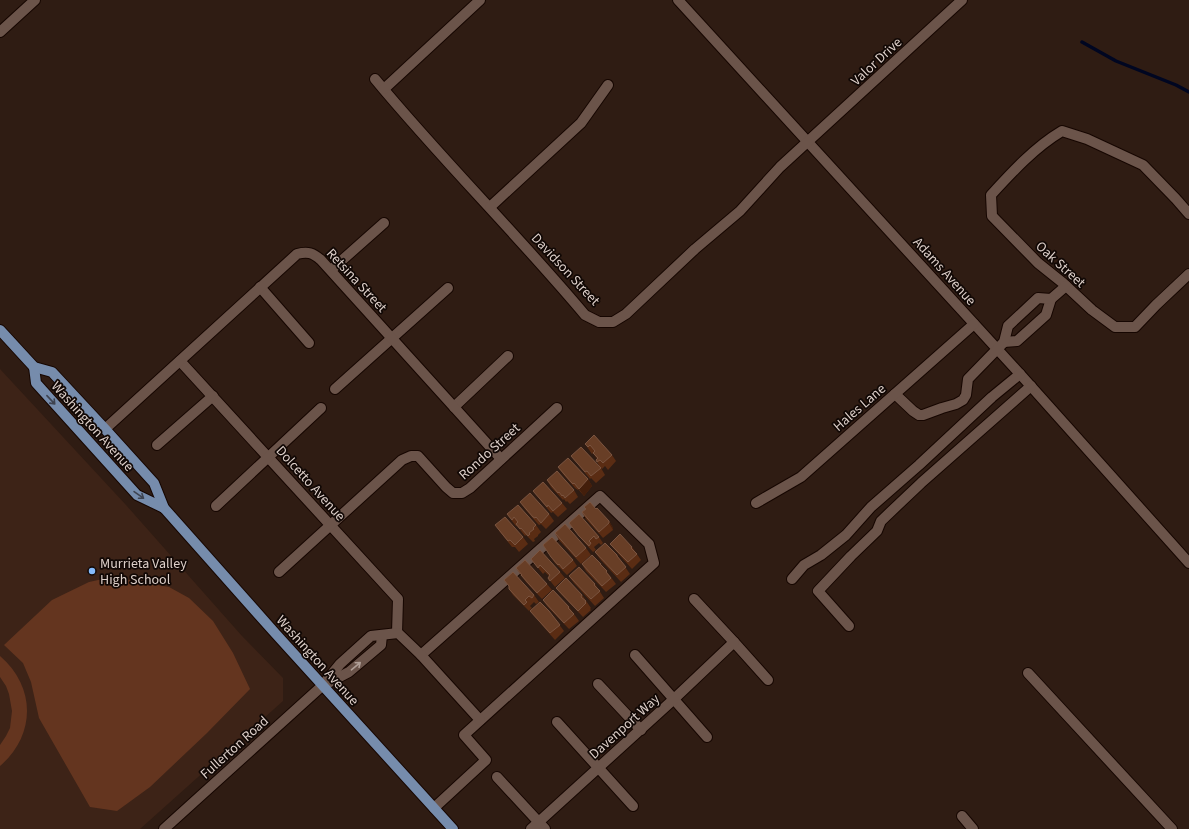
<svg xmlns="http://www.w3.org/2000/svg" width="1189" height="829" font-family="'Source Sans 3',sans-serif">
<rect width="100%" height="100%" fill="#2f1c13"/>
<path fill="#3d2317" d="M 0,369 L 126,505 L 242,636 L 283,678 L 283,701 L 140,829 L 0,829 Z"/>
<g fill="#64351f">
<path d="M 112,577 L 169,587 L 189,598 L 213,621 L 233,653 L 250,689 L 207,733 L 150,787 L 117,811 L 90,807 L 39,718 L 31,682 L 23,663 L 4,645 L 52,600 L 89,582 Z"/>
<path d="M 0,656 C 36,687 36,735 0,766 L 0,745 L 6,736 L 10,728 L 12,711 L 9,694 L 6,686 L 0,677 Z"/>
</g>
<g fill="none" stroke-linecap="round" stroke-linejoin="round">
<path stroke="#000621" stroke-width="3.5" d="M 1082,42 L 1116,61 L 1176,85 L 1189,92"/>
<defs>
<g id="minor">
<path d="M 678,0 L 1020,374 L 1189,563"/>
<path d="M 0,32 L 35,0"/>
<path d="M 375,79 C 442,160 517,234 585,315 L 599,322 L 613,322 L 626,314 L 695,249 L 740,211 L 780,167 L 962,0"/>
<path d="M 384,89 L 480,0"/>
<path d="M 490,207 L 581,123 L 608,85"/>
<path d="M 1189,214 L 1176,199 L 1143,165 L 1087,139 L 1062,131 C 1035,147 1012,172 991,195 L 992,216 L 1038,263 L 1063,283 L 1092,310 L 1115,327 L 1135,327 L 1156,305 L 1189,274"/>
<path d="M 331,270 L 384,223"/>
<path d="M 260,287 L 309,343"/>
<path d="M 1004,342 L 1017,341 L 1046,315 L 1051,299 L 1066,286"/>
<path d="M 180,361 L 398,599 L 397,633"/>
<path d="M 335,389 L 448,288"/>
<path d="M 895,394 L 913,411 L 919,415 L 923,415 L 942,408 L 956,404 L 963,400 L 966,395 L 968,379 L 1004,342 L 1008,326 L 1038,298 L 1051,299"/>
<path d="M 454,407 L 508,356"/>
<path d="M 105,429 L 297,254 C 308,251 313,253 321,260 L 501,459"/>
<path d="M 157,445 L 213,396"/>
<path d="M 756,503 L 801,477 L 974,324"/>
<path d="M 216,506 L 321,408"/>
<path d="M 279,572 L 402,460 L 411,456 L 418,456 L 446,487 L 453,493 L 462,493 L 470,488 L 557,408"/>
<path d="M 792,579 L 804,565 L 821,555 L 846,535 L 871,507 L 919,465 L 992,397 L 1020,374"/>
<path d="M 694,599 L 734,642 L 768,680"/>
<path d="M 849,626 L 818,591 L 851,556 L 877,531 L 881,521 L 921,483 L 1031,386"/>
<path d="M 421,655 L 600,496 L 649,544 L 654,563 L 464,735 L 486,760 L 434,808"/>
<path d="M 635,655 L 707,737"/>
<path d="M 1028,673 L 1172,829"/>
<path d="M 326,684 L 349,672 L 381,645 L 382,635"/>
<path d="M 598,684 L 641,730"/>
<path d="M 557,722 L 633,806"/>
<path d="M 497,777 L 545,829"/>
<path d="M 962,816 L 973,829"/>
<path d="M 164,829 L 322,686 L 340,664 L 371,636 L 398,633 L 421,655 L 480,720"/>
<path d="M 531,829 L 674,699 L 734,642"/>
</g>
<g id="major">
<path d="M 0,330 L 34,367 L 52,372 L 105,429 L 154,483 L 164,508 L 275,633 L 453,829"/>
<path d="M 34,367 L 36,383 L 137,495 L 164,508"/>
</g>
</defs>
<use href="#minor" stroke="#160601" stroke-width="12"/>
<use href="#major" stroke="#160601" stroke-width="12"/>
<use href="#minor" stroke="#6b544a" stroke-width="10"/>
<use href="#major" stroke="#768cac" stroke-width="10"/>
</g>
<g fill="#5a2c13">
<path d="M 594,435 L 612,455 L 616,461 L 608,470 L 605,466 L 602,469 L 600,467 L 596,460 L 597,459 L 593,453 L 594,452 L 592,454 L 585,444 Z"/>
<path d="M 571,456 L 601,468 L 605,475 L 596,483 L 591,478 L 590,479 L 576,462 Z"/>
<path d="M 558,467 L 588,479 L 592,486 L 584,496 L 578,489 L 578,490 L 575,488 L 563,474 Z"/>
<path d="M 547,480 L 574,490 L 578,497 L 570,504 L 567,501 L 566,502 L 564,499 L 563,500 L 551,487 Z"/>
<path d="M 533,491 L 562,503 L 567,509 L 558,517 L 553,512 L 551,513 L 538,497 Z"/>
<path d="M 520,502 L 549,514 L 554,521 L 546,529 L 541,524 L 539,525 L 537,523 L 525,509 Z"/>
<path d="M 596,509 L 609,521 L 613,528 L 613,530 L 603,538 L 586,519 L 582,512 Z"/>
<path d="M 507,514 L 536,525 L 541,532 L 538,535 L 538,536 L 534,539 L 535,541 L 533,542 L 526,535 L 525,536 L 517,526 L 516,526 L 512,521 Z"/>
<path d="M 569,523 L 599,537 L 603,543 L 601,545 L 599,543 L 594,547 L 596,550 L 593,552 L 584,542 Z"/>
<path d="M 495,525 L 523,537 L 528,544 L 519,552 L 515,547 L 512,547 L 500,532 Z"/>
<path d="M 555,533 L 586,548 L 591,555 L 581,564 L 559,540 Z"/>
<path d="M 610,544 L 632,547 L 641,560 L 632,569 L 615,550 Z"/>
<path d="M 543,545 L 573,560 L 577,566 L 567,575 L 555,563 Z"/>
<path d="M 595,552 L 617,555 L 630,574 L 621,582 L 600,559 Z"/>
<path d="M 531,559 L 560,572 L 565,578 L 555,587 L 548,578 L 549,576 L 545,572 L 543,574 Z"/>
<path d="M 582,564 L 601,564 L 616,584 L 606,592 L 586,571 Z"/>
<path d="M 516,568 L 547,584 L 552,590 L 542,599 L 526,582 Z"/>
<path d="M 569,576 L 595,584 L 604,598 L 595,606 L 574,583 Z"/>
<path d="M 556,588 L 582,595 L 591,608 L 590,609 L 591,610 L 583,617 L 561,594 Z"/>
<path d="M 509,589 L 534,595 L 539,602 L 536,604 L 534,602 L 530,606 L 532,608 L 529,611 L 513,595 Z"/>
<path d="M 543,600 L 569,607 L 579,621 L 569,629 L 547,606 Z"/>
<path d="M 530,611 L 549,611 L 564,631 L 555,640 L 535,617 Z"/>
</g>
<g fill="#431e0b">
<path d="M 588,479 L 592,486 L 584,496 L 579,489 Z"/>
<path d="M 609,521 L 613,528 L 613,530 L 609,523 Z"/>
</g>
<g fill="#683e26" stroke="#7a5440">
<path d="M 594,435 L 612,455 L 603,463 L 600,460 L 597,462 L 596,460 L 598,458 L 593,453 L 595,451 L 590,445 L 588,447 L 585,444 Z"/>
<path d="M 581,447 L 601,468 L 591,476 L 587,471 L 585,472 L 571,456 Z"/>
<path d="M 568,458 L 588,479 L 579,489 L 574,483 L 573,484 L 571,482 L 558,467 Z"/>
<path d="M 557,471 L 574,490 L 565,498 L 563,495 L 562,496 L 559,492 L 558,493 L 547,480 Z"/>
<path d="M 543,482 L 562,503 L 553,511 L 548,505 L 547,507 L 533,491 Z"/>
<path d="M 530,493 L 549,514 L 541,523 L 536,517 L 535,518 L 533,517 L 520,502 Z"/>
<path d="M 590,502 L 596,509 L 597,508 L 609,521 L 609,523 L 599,532 L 582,512 L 586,509 L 584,507 Z"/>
<path d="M 518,505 L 536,525 L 533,528 L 534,529 L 529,533 L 530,534 L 528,536 L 521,528 L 520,529 L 516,524 L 518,522 L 514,517 L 512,520 L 507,514 Z"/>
<path d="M 579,514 L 599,537 L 596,539 L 594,536 L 589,541 L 591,543 L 589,546 L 579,536 L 569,523 Z"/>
<path d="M 505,517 L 523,537 L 515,545 L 510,540 L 508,541 L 495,525 Z"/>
<path d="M 565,524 L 586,548 L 576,557 L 555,533 Z"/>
<path d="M 620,534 L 632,547 L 631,548 L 637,554 L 628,562 L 610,544 Z"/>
<path d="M 552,537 L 573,560 L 563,569 L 559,564 L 558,565 L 551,557 L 543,545 Z"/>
<path d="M 605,543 L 617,555 L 617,556 L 626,567 L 617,575 L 595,552 Z"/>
<path d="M 540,550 L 560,572 L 550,581 L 548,578 L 550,575 L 540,565 L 538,568 L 531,559 Z"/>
<path d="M 592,555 L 601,564 L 600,564 L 607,571 L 606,572 L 611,578 L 602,586 L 582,564 Z"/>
<path d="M 525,560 L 547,584 L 537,593 L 521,575 L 522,575 L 516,568 Z"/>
<path d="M 579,567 L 595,584 L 594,585 L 600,591 L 591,599 L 569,576 Z"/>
<path d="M 513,572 L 534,595 L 532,598 L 529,596 L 525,600 L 527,602 L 524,605 L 509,589 L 509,586 L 504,580 Z"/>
<path d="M 566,578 L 582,595 L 581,597 L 586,601 L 585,602 L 586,603 L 578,611 L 556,588 Z"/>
<path d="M 553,590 L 569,607 L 568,608 L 574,614 L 564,623 L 543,600 Z"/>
<path d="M 540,602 L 549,611 L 560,625 L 550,633 L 530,611 Z"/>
</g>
<defs><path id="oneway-shaft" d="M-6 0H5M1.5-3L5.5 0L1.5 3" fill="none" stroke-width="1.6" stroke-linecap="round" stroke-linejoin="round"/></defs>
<g stroke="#3e4350">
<use href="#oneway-shaft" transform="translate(51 400) rotate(47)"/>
<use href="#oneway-shaft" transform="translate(139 495) rotate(35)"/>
</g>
<use stroke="#af9e96" href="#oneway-shaft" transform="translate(356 666) rotate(-40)"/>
<circle fill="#85bbfb" stroke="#110805" stroke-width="1.5" cx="92" cy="571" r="4"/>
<g text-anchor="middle" stroke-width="3.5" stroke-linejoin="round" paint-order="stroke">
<g font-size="14" fill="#ddcfc9" stroke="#110805">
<text transform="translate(876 61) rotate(-43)" y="5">Valor Drive</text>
<text transform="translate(1061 264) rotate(42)" y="5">Oak Street</text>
<text transform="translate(566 269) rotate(47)" y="5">Davidson Street</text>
<text transform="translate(945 271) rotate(48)" y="5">Adams Avenue</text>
<text transform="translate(357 280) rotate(47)" y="5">Retsina Street</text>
<text transform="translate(859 407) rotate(-41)" y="5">Hales Lane</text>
<text transform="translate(93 426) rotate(48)" y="5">Washington Avenue</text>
<text transform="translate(489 451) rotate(-42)" y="5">Rondo Street</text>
<text transform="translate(311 483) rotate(48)" y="5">Dolcetto Avenue</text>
<text transform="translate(318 660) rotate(48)" y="5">Washington Avenue</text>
<text transform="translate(624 726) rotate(-42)" y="5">Davenport Way</text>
<text transform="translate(234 747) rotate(-42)" y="5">Fullerton Road</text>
</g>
<g font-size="14" fill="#ddcfc9" stroke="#110805" text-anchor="start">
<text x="100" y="568">Murrieta Valley<tspan x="100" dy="16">High School</tspan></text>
</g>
</g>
</svg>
